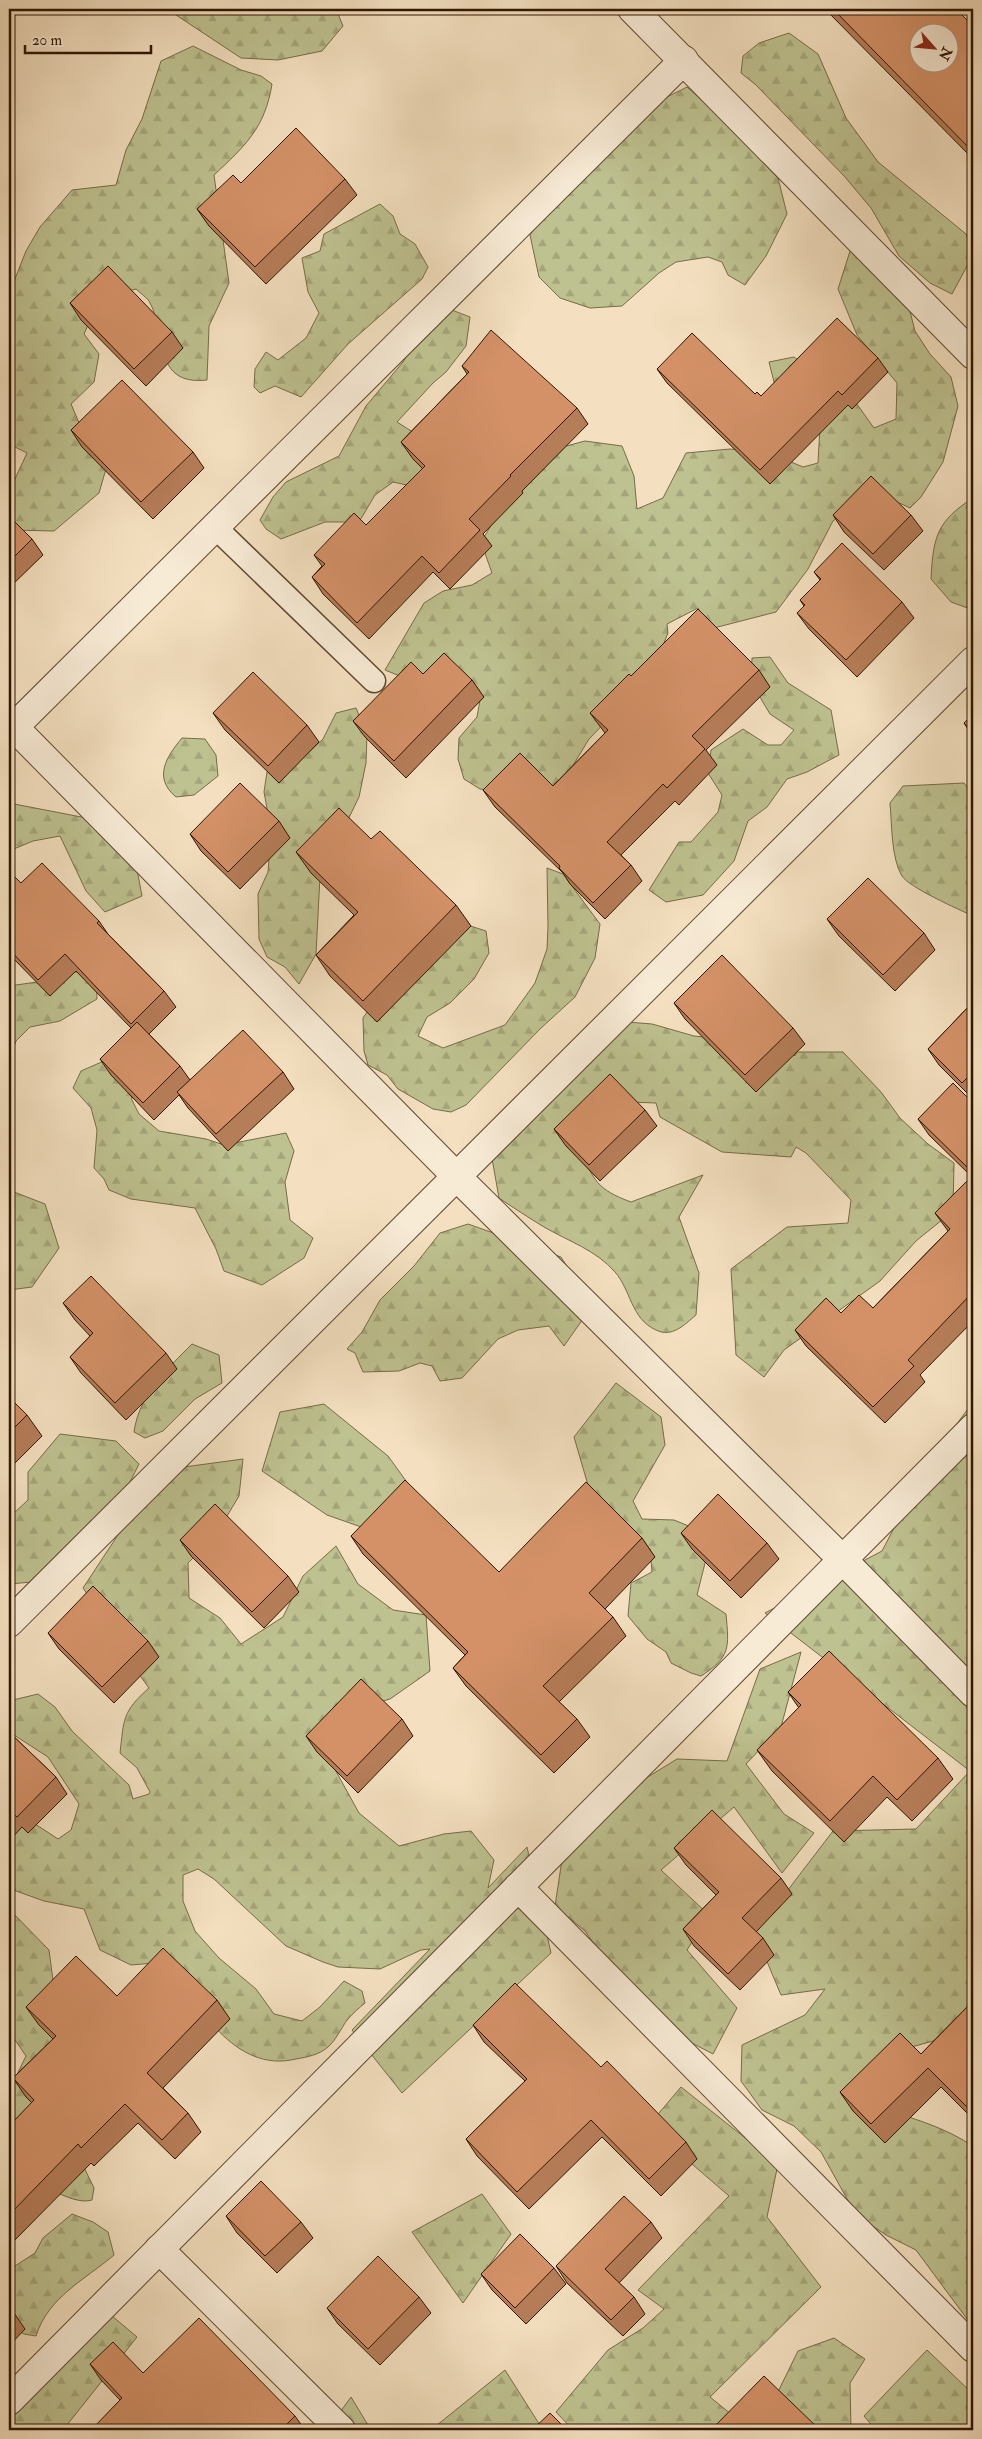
<svg xmlns="http://www.w3.org/2000/svg" width="982" height="2439" font-family="'IM FELL Double Pica',serif">
<defs>
<pattern id="forest-firs" width="22" height="20" patternUnits="userSpaceOnUse" patternTransform="scale(1.25)"><rect width="22" height="20" fill="#bec190"/><path d="M5 1l3.5 6h-7zM16 11l3.5 6h-7z" fill="#a4a57a"/></pattern>
</defs>
<rect width="100%" height="100%" fill="#f4e0c0"/>
<filter id="stains"><feTurbulence type="fractalNoise" baseFrequency=".004" numOctaves="4"/><feColorMatrix values="0 0 0 0 .2 0 0 0 0 .09 0 0 0 0 .02 0 0 0 .5 -.17"/></filter>
<radialGradient id="worn" r=".72"><stop offset=".6" stop-color="#630" stop-opacity="0"/><stop offset="1" stop-color="#630" stop-opacity=".3"/></radialGradient>
<g fill="url(#forest-firs)" stroke="#766c48">
<path d="M 167,9 L 336,9 L 343,26 L 322,51 L 278,60 L 241,58 Z"/>
<path d="M 789,33 L 818,54 L 846,118 L 878,162 L 966,234 L 973,255 L 952,294 L 930,283 L 899,256 L 871,208 L 845,177 L 756,85 L 741,73 L 743,56 L 759,43 Z"/>
<path d="M 193,46 L 241,70 L 261,76 L 272,84 C 265,128 245,146 214,175 L 229,283 L 209,326 L 207,380 C 152,386 167,334 150,303 C 148,298 140,293 136,289 L 100,298 L 84,334 L 99,354 L 94,382 L 71,404 L 83,432 L 106,469 L 99,493 L 54,531 L 12,530 C 0,502 16,478 27,453 L 9,444 L 9,294 L 26,251 L 40,227 L 72,190 L 116,185 L 126,150 L 142,119 L 161,61 Z"/>
<path d="M 687,87 L 713,110 L 744,130 L 778,178 L 787,214 L 766,256 L 745,285 L 728,275 L 722,262 L 708,257 L 676,262 L 659,273 L 622,306 L 590,308 L 560,298 L 539,277 L 530,235 L 549,201 L 643,109 Z"/>
<path d="M 380,204 L 393,216 L 400,234 L 415,244 L 428,267 L 422,279 L 348,344 L 301,397 L 275,386 L 260,393 L 254,387 L 255,369 L 266,352 L 278,360 L 306,338 L 319,313 L 308,292 L 302,258 L 320,251 L 324,234 Z"/>
<path d="M 851,248 L 898,264 L 915,331 L 930,354 L 951,377 L 958,406 L 943,462 L 921,497 L 910,508 L 893,500 L 865,498 L 833,521 L 808,569 L 776,612 L 710,629 L 698,608 L 667,624 L 668,633 L 657,660 L 615,712 L 589,739 L 569,772 L 550,787 L 502,792 L 480,789 L 464,779 L 458,759 L 459,738 L 477,717 L 480,700 L 417,683 L 385,670 L 424,603 L 443,591 L 472,585 L 492,573 L 481,542 L 500,511 L 566,446 L 585,441 L 622,446 L 634,476 L 637,509 L 663,498 L 686,453 L 730,449 L 772,454 L 803,467 L 818,463 L 820,426 L 775,386 L 769,362 L 794,357 L 854,400 L 874,428 L 896,419 L 897,383 L 857,335 L 838,289 Z"/>
<path d="M 444,307 L 470,317 L 466,346 L 446,372 L 433,383 L 397,422 L 430,443 L 416,487 L 393,482 L 375,495 L 359,522 L 325,522 L 281,539 L 266,529 L 260,520 L 273,497 L 286,482 L 339,456 L 366,406 L 403,362 L 428,321 Z"/>
<path d="M 973,498 L 973,610 L 951,602 L 931,579 C 933,537 937,521 973,498 Z"/>
<path d="M 770,657 L 788,683 L 831,710 L 839,755 L 807,772 L 787,779 L 767,807 L 748,821 L 734,861 L 703,895 L 666,902 L 649,890 L 679,842 L 691,842 L 718,812 L 722,795 L 708,773 L 711,750 L 743,729 L 768,745 L 781,745 L 794,730 L 770,714 L 751,682 L 752,658 Z"/>
<path d="M 356,708 L 367,735 L 366,763 L 359,797 L 343,830 L 321,857 L 316,954 L 299,984 L 285,967 L 267,957 L 259,939 L 258,894 L 268,872 L 271,830 L 264,792 L 267,772 L 293,767 L 323,739 L 336,713 Z"/>
<path d="M 182,738 L 205,739 L 216,755 L 218,776 L 194,795 L 176,797 C 153,778 166,757 182,738 Z"/>
<path d="M 964,783 L 971,792 L 973,791 L 973,916 C 958,909 910,888 902,876 C 891,858 892,824 890,803 L 903,786 Z"/>
<path d="M 9,803 L 102,821 L 135,859 L 142,896 L 105,912 L 86,891 L 60,836 L 33,841 L 9,851 Z"/>
<path d="M 547,868 L 563,874 L 600,924 L 595,958 L 575,997 L 540,1029 L 466,1105 L 451,1112 L 433,1109 L 398,1089 L 387,1075 L 368,1065 L 364,1051 L 363,1018 L 387,983 L 464,924 L 486,931 L 489,953 L 474,979 L 450,1003 L 427,1017 L 418,1036 L 443,1048 L 505,1025 L 535,983 L 547,949 L 548,926 Z"/>
<path d="M 63,972 L 96,972 L 97,999 L 60,1021 L 30,1027 L 16,1041 L 9,1060 L 9,986 L 37,982 Z"/>
<path d="M 627,1022 L 652,1024 L 694,1036 L 724,1039 L 774,1037 L 795,1056 L 797,1052 L 843,1052 L 881,1092 L 900,1118 L 928,1144 L 954,1163 L 953,1211 L 916,1241 L 880,1281 L 784,1350 L 764,1377 L 736,1355 L 731,1269 L 787,1227 L 848,1223 L 851,1200 L 806,1153 L 796,1147 L 791,1157 L 722,1152 L 660,1117 L 656,1103 L 597,1101 L 579,1149 C 595,1181 596,1189 631,1202 L 703,1175 L 679,1217 L 699,1273 L 696,1315 C 684,1325 672,1338 656,1330 C 631,1319 631,1290 615,1272 C 596,1250 568,1241 544,1227 C 529,1218 514,1208 499,1198 L 490,1147 Z"/>
<path d="M 113,1057 L 127,1076 L 132,1100 L 139,1114 L 159,1131 L 206,1139 L 224,1145 L 286,1133 L 294,1151 L 285,1182 L 290,1220 L 313,1238 L 304,1258 L 262,1285 L 224,1271 L 216,1249 L 195,1208 L 131,1199 L 109,1190 L 104,1179 L 94,1168 L 97,1130 L 91,1108 L 73,1088 L 81,1071 Z"/>
<path d="M 9,1190 L 45,1204 L 59,1248 L 32,1287 L 9,1290 Z"/>
<path d="M 468,1224 L 561,1257 L 578,1284 L 585,1316 L 564,1346 L 549,1326 L 518,1330 L 498,1339 L 462,1378 L 440,1381 L 432,1366 L 420,1363 L 399,1371 L 363,1372 L 355,1353 L 347,1349 L 362,1332 L 380,1300 L 414,1266 L 440,1233 Z"/>
<path d="M 192,1344 L 219,1355 L 222,1383 L 195,1399 L 163,1431 L 145,1438 L 134,1432 C 139,1395 167,1369 192,1344 Z"/>
<path d="M 616,1383 L 661,1417 L 665,1445 L 633,1501 L 642,1519 L 674,1520 L 706,1533 L 708,1551 L 697,1595 L 726,1614 C 729,1647 731,1657 701,1676 L 691,1673 L 671,1663 L 666,1652 L 647,1639 L 628,1616 L 631,1583 L 652,1572 L 650,1549 L 590,1492 L 574,1437 Z"/>
<path d="M 973,1402 L 973,2030 L 879,2056 L 895,2113 C 923,2121 948,2130 973,2146 L 973,2327 L 916,2250 L 886,2235 L 856,2215 L 821,2152 L 794,2126 L 762,2110 L 741,2081 L 742,2045 L 805,2015 L 825,1989 L 781,1995 L 755,1933 L 833,1831 L 916,1829 L 970,1771 L 765,1613 L 882,1551 L 928,1463 Z"/>
<path d="M 324,1404 L 388,1456 L 409,1485 L 367,1529 L 327,1515 L 262,1471 L 280,1412 Z"/>
<path d="M 60,1434 L 116,1441 L 139,1464 L 111,1520 L 32,1582 L 9,1584 L 9,1522 L 13,1514 L 28,1500 L 28,1472 Z"/>
<path d="M 243,1459 L 239,1496 L 215,1536 L 188,1563 L 189,1598 L 220,1618 L 241,1644 L 283,1617 L 303,1576 L 336,1546 L 358,1584 L 393,1610 L 426,1615 L 430,1671 L 390,1699 L 332,1716 L 332,1764 L 359,1813 L 399,1846 L 444,1834 L 471,1831 L 494,1860 L 488,1888 L 527,1847 L 551,1953 L 402,2093 L 352,2030 L 430,1949 L 421,1950 L 380,1969 L 338,1967 L 323,1962 L 286,1946 L 214,1879 L 198,1869 L 183,1875 L 183,1901 L 195,1931 L 219,1958 L 256,1989 L 274,2014 L 302,2021 L 320,2007 L 344,1981 L 362,1991 L 365,2003 C 359,2008 353,2013 348,2019 C 341,2028 336,2040 328,2047 C 319,2055 307,2057 296,2059 C 234,2074 197,2004 166,1962 L 131,1965 L 100,1950 L 84,1909 L 44,1901 L 16,1891 L 9,1881 L 9,1801 L 26,1818 L 58,1839 L 71,1830 L 79,1804 L 48,1757 L 11,1733 L 9,1727 L 9,1701 L 38,1694 L 55,1707 L 72,1731 L 129,1785 L 133,1799 L 149,1794 L 150,1792 L 137,1768 L 120,1753 C 124,1719 122,1712 149,1688 C 125,1656 106,1621 83,1588 L 139,1503 L 184,1467 Z"/>
<path d="M 801,1652 L 781,1727 L 746,1764 L 784,1814 L 814,1833 L 782,1873 L 734,1807 L 661,1870 L 709,1915 L 687,1950 L 737,2008 L 713,2054 L 650,2021 L 585,1931 L 555,1906 L 563,1853 L 625,1791 L 677,1759 L 727,1761 L 760,1669 Z"/>
<path d="M 9,1909 L 49,1950 L 75,2149 L 94,2188 L 92,2200 C 71,2207 28,2175 9,2165 L 9,2091 L 26,2056 L 9,2031 Z"/>
<path d="M 681,2087 L 778,2164 L 767,2217 L 821,2287 L 710,2397 L 737,2419 L 725,2430 L 573,2430 L 556,2412 L 608,2350 L 643,2328 L 664,2309 L 638,2290 L 729,2196 L 648,2126 Z"/>
<path d="M 482,2194 L 511,2234 L 463,2303 L 412,2232 Z"/>
<path d="M 72,2214 L 93,2222 L 108,2232 L 114,2255 C 86,2279 48,2297 36,2336 L 24,2334 L 9,2326 L 9,2270 L 35,2253 L 43,2238 Z"/>
<path d="M 92,2299 L 137,2337 L 63,2430 L 9,2430 L 9,2412 Z"/>
<path d="M 834,2338 L 865,2359 L 850,2383 L 851,2430 L 778,2430 L 771,2406 L 798,2351 Z"/>
<path d="M 927,2350 L 973,2394 L 973,2430 L 876,2430 L 864,2416 Z"/>
<path d="M 505,2370 L 543,2430 L 431,2430 Z"/>
<path d="M 351,2397 L 371,2430 L 327,2430 Z"/>
</g>
<g fill="none" stroke-linecap="round" stroke-linejoin="round">
<defs>
<path id="service" d="M 215,527 L 374,681"/>
<g id="minor">
<path d="M 632,9 L 973,355"/>
<path d="M 9,722 L 457,1177 L 843,1560 L 973,1693"/>
<path d="M 9,732 L 684,60"/>
<path d="M 9,1623 L 973,661"/>
<path d="M 518,1887 L 973,2348"/>
<path d="M 159,2249 L 341,2430"/>
<path d="M 9,2401 L 973,1428"/>
</g>
</defs>
<use href="#service" stroke="#604830" stroke-width="25"/>
<use href="#minor" stroke="#604830" stroke-width="30"/>
<use href="#service" stroke="#f8ebd6" stroke-width="22"/>
<use href="#minor" stroke="#f8ebd6" stroke-width="28"/>
</g>
<g fill="#b67d59" stroke="#2f1600">
<path d="M 825,9 L 956,9 L 973,26 L 973,159 Z"/>
<path d="M 345,179 L 357,195 L 266,284 L 209,226 L 197,209 L 241,183 Z"/>
<path d="M 70,303 L 172,332 L 183,348 L 146,386 L 81,320 Z"/>
<path d="M 878,358 L 888,372 L 852,409 L 848,405 L 770,484 L 667,383 L 657,369 L 755,394 L 761,396 Z"/>
<path d="M 462,366 L 577,408 L 588,424 L 522,491 L 523,493 L 483,534 L 492,546 L 450,589 L 433,572 L 369,639 L 323,594 L 312,577 L 322,566 L 314,555 L 366,525 L 423,469 L 413,459 L 401,442 L 467,374 Z"/>
<path d="M 71,430 L 193,452 L 204,468 L 153,519 L 82,447 Z"/>
<path d="M 833,515 L 911,515 L 923,531 L 884,570 L 844,532 Z"/>
<path d="M 9,516 L 32,539 L 43,555 L 9,588 Z"/>
<path d="M 814,572 L 902,602 L 914,618 L 857,677 L 809,629 L 797,613 L 804,606 L 800,600 L 820,580 Z"/>
<path d="M 759,670 L 770,687 L 706,750 L 717,765 L 679,805 L 675,801 L 621,855 L 631,865 L 642,881 L 605,919 L 570,884 L 563,873 L 495,807 L 483,790 L 553,786 L 605,733 L 590,713 L 631,676 Z"/>
<path d="M 423,674 L 472,680 L 484,697 L 406,778 L 365,737 L 353,721 Z"/>
<path d="M 213,713 L 307,725 L 319,742 L 279,783 L 225,730 Z"/>
<path d="M 973,714 L 973,737 L 964,723 Z"/>
<path d="M 279,821 L 290,838 L 240,889 L 201,851 L 190,834 Z"/>
<path d="M 371,839 L 456,905 L 471,926 L 377,1022 L 330,976 L 316,955 L 354,915 L 311,873 L 296,852 Z"/>
<path d="M 9,871 L 21,883 L 99,921 L 108,934 L 164,991 L 176,1007 L 149,1034 L 180,1066 L 190,1080 L 283,1072 L 294,1089 L 228,1151 L 188,1108 L 179,1095 L 154,1120 L 111,1075 L 100,1059 L 131,1028 L 76,971 L 50,996 L 9,954 Z"/>
<path d="M 827,919 L 924,933 L 935,950 L 895,991 L 839,936 Z"/>
<path d="M 973,1002 L 973,1099 L 939,1065 L 928,1049 Z"/>
<path d="M 674,1003 L 793,1028 L 805,1044 L 756,1092 L 685,1019 Z"/>
<path d="M 973,1103 L 973,1321 L 920,1375 L 925,1382 L 885,1423 L 806,1346 L 795,1330 L 841,1313 L 873,1308 L 948,1231 L 935,1213 L 972,1177 L 929,1135 L 918,1119 Z"/>
<path d="M 645,1110 L 657,1126 L 600,1181 L 566,1146 L 554,1129 Z"/>
<path d="M 63,1303 L 166,1353 L 177,1369 L 126,1420 L 81,1373 L 70,1357 L 90,1336 L 75,1320 Z"/>
<path d="M 9,1397 L 27,1415 L 42,1436 L 9,1469 Z"/>
<path d="M 681,1533 L 767,1543 L 779,1559 L 741,1598 L 692,1549 Z"/>
<path d="M 351,1536 L 499,1572 L 642,1538 L 655,1557 L 605,1609 L 613,1617 L 626,1636 L 559,1702 L 577,1719 L 590,1737 L 554,1773 L 466,1686 L 453,1668 L 465,1655 L 363,1554 Z"/>
<path d="M 180,1540 L 288,1576 L 299,1592 L 264,1628 L 191,1556 Z"/>
<path d="M 48,1633 L 148,1641 L 159,1657 L 114,1703 L 59,1649 Z"/>
<path d="M 788,1692 L 938,1758 L 953,1779 L 912,1821 L 887,1797 L 844,1842 L 772,1771 L 757,1750 L 799,1708 Z"/>
<path d="M 402,1719 L 413,1736 L 358,1793 L 317,1752 L 306,1736 Z"/>
<path d="M 9,1732 L 56,1777 L 67,1794 L 28,1833 L 22,1827 L 9,1841 Z"/>
<path d="M 674,1848 L 781,1878 L 792,1894 L 756,1932 L 763,1938 L 774,1955 L 740,1990 L 694,1946 L 683,1929 L 716,1895 L 686,1865 Z"/>
<path d="M 117,1996 L 217,2000 L 230,2019 L 163,2088 L 188,2113 L 201,2132 L 175,2159 L 138,2123 L 94,2166 L 91,2163 L 9,2246 L 9,2126 L 32,2103 L 26,2097 L 13,2078 L 53,2039 L 39,2025 L 26,2007 Z"/>
<path d="M 973,2001 L 973,2119 L 941,2087 L 885,2143 L 853,2111 L 840,2092 L 921,2054 Z"/>
<path d="M 473,2025 L 601,2067 L 686,2142 L 697,2159 L 661,2196 L 602,2137 L 529,2209 L 477,2156 L 466,2139 L 525,2081 L 484,2042 Z"/>
<path d="M 226,2216 L 301,2222 L 313,2238 L 277,2273 L 237,2233 Z"/>
<path d="M 651,2222 L 662,2238 L 619,2283 L 634,2297 L 645,2314 L 623,2336 L 567,2283 L 556,2266 Z"/>
<path d="M 554,2268 L 566,2284 L 526,2324 L 492,2290 L 481,2274 Z"/>
<path d="M 419,2297 L 431,2313 L 380,2365 L 338,2324 L 327,2308 Z"/>
<path d="M 9,2307 L 12,2310 L 25,2329 L 9,2346 Z"/>
<path d="M 90,2364 L 143,2373 L 295,2416 L 305,2430 L 92,2430 L 120,2400 L 101,2380 Z"/>
</g>
<g fill="#d49168" stroke="#2f1600" fill-rule="evenodd">
<path d="M 833,9 L 956,9 L 973,26 L 973,152 ZM 920,32 L 950,32 L 950,62 L 920,62 Z"/>
<path d="M 296,128 L 345,179 L 255,267 L 197,209 L 233,175 L 241,183 Z"/>
<path d="M 108,266 L 172,332 L 134,369 L 70,303 Z"/>
<path d="M 837,318 L 878,358 L 842,395 L 838,391 L 760,470 L 657,369 L 692,333 L 755,394 L 757,392 L 761,396 Z"/>
<path d="M 491,330 L 577,408 L 510,475 L 511,476 L 469,519 L 480,530 L 439,573 L 422,556 L 357,623 L 312,577 L 325,564 L 314,555 L 354,513 L 366,525 L 425,466 L 401,442 L 469,372 L 462,366 Z"/>
<path d="M 122,380 L 193,452 L 141,502 L 71,430 Z"/>
<path d="M 871,476 L 911,515 L 873,554 L 833,515 Z"/>
<path d="M 9,516 L 32,539 L 9,562 Z"/>
<path d="M 842,543 L 902,602 L 846,660 L 797,613 L 805,605 L 800,600 L 821,579 L 814,572 Z"/>
<path d="M 698,609 L 759,670 L 692,736 L 705,749 L 667,788 L 663,784 L 607,842 L 631,865 L 593,903 L 559,868 L 560,866 L 483,790 L 520,753 L 553,786 L 608,730 L 590,713 L 629,674 L 631,676 Z"/>
<path d="M 444,653 L 472,680 L 394,761 L 353,721 L 411,662 L 423,674 Z"/>
<path d="M 253,672 L 307,725 L 268,766 L 213,713 Z"/>
<path d="M 973,714 L 973,733 L 964,723 Z"/>
<path d="M 240,783 L 279,821 L 228,872 L 190,834 Z"/>
<path d="M 339,808 L 371,839 L 380,831 L 456,905 L 363,1001 L 316,955 L 358,912 L 296,852 Z"/>
<path d="M 42,863 L 99,921 L 97,923 L 164,991 L 131,1024 L 65,954 L 38,980 L 9,949 L 9,871 L 21,883 Z"/>
<path d="M 868,878 L 924,933 L 883,975 L 827,919 Z"/>
<path d="M 722,955 L 793,1028 L 745,1075 L 674,1003 Z"/>
<path d="M 973,1002 L 973,1072 L 962,1083 L 928,1049 Z"/>
<path d="M 137,1022 L 180,1066 L 143,1103 L 100,1059 Z"/>
<path d="M 243,1030 L 283,1072 L 216,1134 L 177,1092 Z"/>
<path d="M 610,1074 L 645,1110 L 589,1165 L 554,1129 Z"/>
<path d="M 953,1083 L 973,1103 L 973,1173 L 918,1119 Z"/>
<path d="M 973,1175 L 973,1292 L 908,1360 L 914,1366 L 873,1407 L 795,1330 L 826,1298 L 841,1313 L 859,1295 L 873,1308 L 950,1229 L 935,1213 Z"/>
<path d="M 91,1276 L 166,1353 L 115,1403 L 70,1357 L 93,1333 L 63,1303 Z"/>
<path d="M 9,1397 L 27,1415 L 9,1433 Z"/>
<path d="M 405,1480 L 499,1572 L 586,1482 L 642,1538 L 589,1593 L 613,1617 L 543,1686 L 577,1719 L 541,1755 L 453,1668 L 468,1652 L 351,1536 Z"/>
<path d="M 718,1494 L 767,1543 L 730,1581 L 681,1533 Z"/>
<path d="M 215,1504 L 288,1576 L 252,1612 L 180,1540 Z"/>
<path d="M 93,1586 L 148,1641 L 102,1687 L 48,1633 Z"/>
<path d="M 829,1651 L 938,1758 L 897,1800 L 873,1776 L 830,1821 L 757,1750 L 801,1705 L 788,1692 Z"/>
<path d="M 361,1679 L 402,1719 L 347,1776 L 306,1736 Z"/>
<path d="M 9,1732 L 56,1777 L 17,1817 L 10,1811 L 9,1812 Z"/>
<path d="M 712,1810 L 781,1878 L 742,1918 L 763,1938 L 728,1974 L 683,1929 L 719,1892 L 674,1848 Z"/>
<path d="M 163,1948 L 217,2000 L 147,2073 L 188,2113 L 162,2140 L 125,2104 L 81,2148 L 78,2144 L 9,2215 L 9,2126 L 34,2100 L 13,2078 L 56,2036 L 26,2007 L 76,1956 L 117,1996 Z"/>
<path d="M 515,1983 L 601,2067 L 607,2061 L 686,2142 L 649,2179 L 591,2120 L 517,2192 L 466,2139 L 527,2079 L 473,2025 Z"/>
<path d="M 973,2001 L 973,2113 L 928,2068 L 871,2124 L 840,2092 L 900,2033 L 921,2054 Z"/>
<path d="M 261,2181 L 301,2222 L 265,2256 L 226,2216 Z"/>
<path d="M 624,2196 L 651,2222 L 605,2269 L 634,2297 L 611,2320 L 556,2266 Z"/>
<path d="M 520,2234 L 554,2268 L 515,2308 L 481,2274 Z"/>
<path d="M 378,2256 L 419,2297 L 368,2349 L 327,2308 Z"/>
<path d="M 9,2307 L 12,2310 L 9,2313 Z"/>
<path d="M 199,2318 L 295,2416 L 281,2430 L 203,2430 L 198,2426 L 194,2430 L 93,2430 L 92,2429 L 122,2398 L 90,2364 L 113,2342 L 143,2373 Z"/>
<path d="M 764,2376 L 820,2430 L 711,2430 Z"/>
<path d="M 550,2413 L 567,2430 L 532,2430 Z"/>
<path d="M 846,2424 L 853,2430 L 840,2430 Z"/>
</g>
<rect width="982" height="2439" fill="none" stroke="#f4e0c0" stroke-width="30"/>
<rect x="10" y="10" width="962" height="2419" fill="none" stroke="#2f1600" stroke-width="2.5"/>
<rect x="15" y="15" width="952" height="2409" fill="none" stroke="#2f1600"/>
<g transform="translate(934 48) rotate(117)"><circle r="24" fill="#f8ebd6" stroke="#a89680"/>
<path d="M0-4L9 19L0 12L-9 19Z" fill="#8f2418"/>
<text y="-8" font-size="14" font-weight="bold" text-anchor="middle" fill="#2f1600">N</text>
</g>
<path d="M25 45v8h126v-8" fill="none" stroke="#2f1600" stroke-width="2.5"/>
<text x="32" y="45" font-size="15" fill="#2f1600" stroke="#f8ebd6" stroke-width="4" paint-order="stroke">20 m</text>
<rect width="100%" height="100%" filter="url(#stains)"/>
<rect width="100%" height="100%" fill="url(#worn)"/>
</svg>
